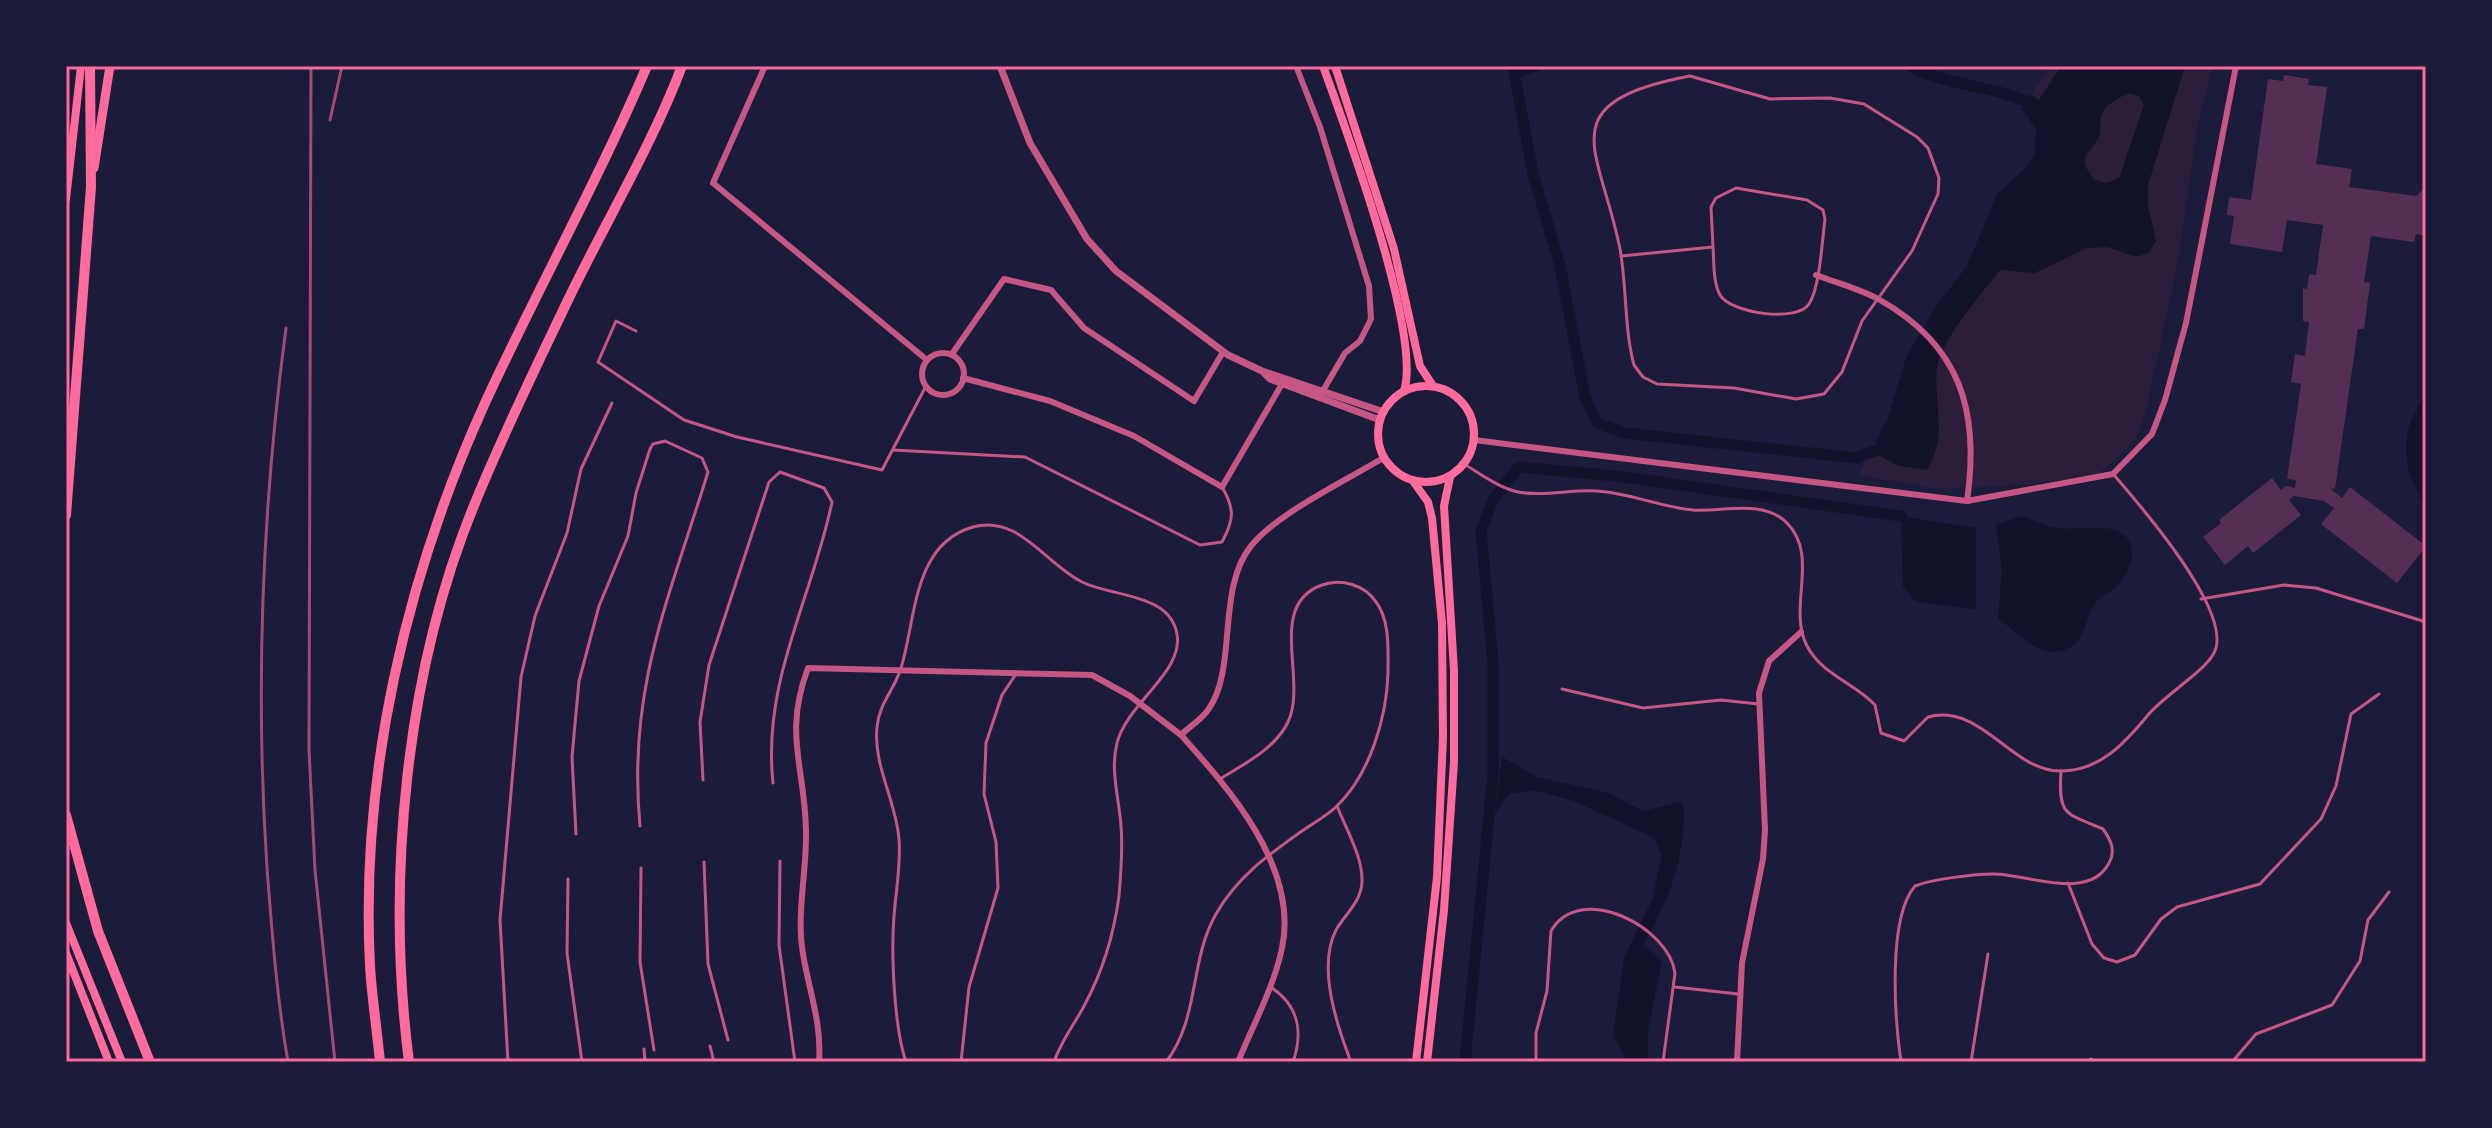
<svg xmlns="http://www.w3.org/2000/svg" width="2492" height="1128" font-family="'Roboto Serif',serif">
<rect width="100%" height="100%" fill="#1b1b3a"/>
<path fill="#2a1e3b" d="M 2049,66 L 2213,66 L 2198,124 L 2179,257 L 2145,416 L 2133,444 L 2097,475 L 2029,484 L 1938,489 L 1858,475 L 1888,418 L 1906,358 L 1934,309 L 1967,266 L 1997,194 L 2027,167 L 2034,156 L 2036,129 L 2022,109 Z"/>
<g fill="#12122b" fill-rule="evenodd">
<path d="M 2061,66 L 2185,66 L 2148,185 L 2148,206 L 2156,241 L 2149,253 L 2136,257 L 2108,247 L 2087,248 L 2035,273 L 2000,270 C 1983,292 1940,341 1937,368 C 1933,408 1949,432 1927,470 L 1899,466 L 1878,455 L 1876,441 L 1888,418 L 1906,358 L 1934,309 L 1967,266 L 1997,194 L 2027,167 L 2034,156 L 2036,129 L 2022,109 L 2030,94 L 2039,100 ZM 2128,93 L 2139,96 L 2144,105 L 2119,178 L 2107,183 L 2095,180 C 2074,156 2090,155 2099,137 C 2102,131 2099,123 2101,117 C 2105,103 2117,100 2128,93 Z"/>
<path d="M 2426,394 L 2426,504 C 2399,471 2400,427 2426,394 Z"/>
<path d="M 1901,516 L 1976,528 L 1976,609 L 1916,602 L 1903,587 Z"/>
<path d="M 2022,516 C 2033,520 2045,527 2057,528 C 2077,531 2108,522 2124,535 C 2139,547 2130,571 2119,584 C 2110,594 2098,595 2092,609 C 2083,627 2085,644 2061,651 C 2039,658 2015,631 1998,618 L 2002,571 L 1996,525 Z"/>
<path d="M 1502,757 L 1537,777 L 1608,793 L 1643,811 L 1683,801 C 1687,853 1670,900 1643,945 L 1662,961 L 1648,1030 L 1648,1062 L 1628,1062 L 1613,1036 L 1624,958 L 1652,900 L 1662,855 L 1653,837 L 1574,801 L 1534,790 L 1509,794 L 1495,814 Z"/>
</g>
<g fill="none" stroke-linecap="round" stroke-linejoin="round">
<g stroke="#12122b" stroke-width="11">
<path d="M 1513,66 L 1533,174 L 1560,266 L 1585,397 L 1597,423 L 1625,433 L 1856,458 L 1877,450"/>
<path d="M 1910,66 C 1946,86 1988,84 2025,101"/>
<path d="M 1515,73 L 1535,66"/>
<path d="M 1465,1062 L 1493,774 L 1493,663 L 1481,531 L 1493,499 L 1519,467 L 1616,476 L 1901,516"/>
</g>
</g>
<path fill="#542f53" d="M 2284,75 L 2309,79 L 2308,85 L 2327,87 L 2316,164 L 2352,169 L 2349,187 L 2416,196 L 2426,187 L 2423,235 L 2416,234 L 2414,242 L 2371,236 L 2364,282 L 2370,283 L 2364,329 L 2358,329 L 2335,489 L 2330,488 L 2342,498 L 2350,487 L 2426,546 L 2397,583 L 2321,524 L 2334,508 L 2324,501 L 2294,496 L 2289,500 L 2301,515 L 2253,553 L 2248,546 L 2225,565 L 2203,537 L 2221,523 L 2219,520 L 2272,478 L 2281,490 L 2286,486 L 2295,488 L 2296,480 L 2287,479 L 2301,384 L 2291,382 L 2295,354 L 2305,356 L 2309,322 L 2303,321 L 2303,288 L 2307,289 L 2309,274 L 2316,275 L 2323,225 L 2287,220 L 2282,252 L 2230,244 L 2234,216 L 2227,215 L 2229,197 L 2251,200 L 2268,79 L 2283,81 Z"/>
<g fill="none" stroke-linecap="round" stroke-linejoin="round">
<g stroke="#c65784" stroke-width="3">
<path d="M 1690,76 L 1770,99 L 1830,98 L 1864,104 L 1917,137 L 1928,148 L 1939,178 L 1938,194 L 1912,251 L 1862,321 L 1842,372 L 1824,394 L 1796,399 L 1734,388 L 1657,384 L 1643,377 L 1634,365 C 1624,328 1627,287 1620,249 C 1600,148 1548,103 1690,76 Z"/>
<path d="M 1621,256 L 1713,247 C 1714,262 1713,282 1720,295 C 1730,313 1797,323 1809,304 C 1820,287 1822,241 1825,219 L 1823,210 L 1807,200 L 1736,188 L 1716,198 L 1711,207 L 1713,247"/>
<path d="M 636,331 L 616,321 L 598,362 L 684,420 L 737,437 L 882,470 L 926,386"/>
<path d="M 893,450 L 1025,457 L 1200,545 L 1222,542 C 1234,520 1235,509 1222,487"/>
<path d="M 1464,464 C 1481,474 1499,488 1518,492 C 1543,497 1572,489 1597,491 C 1630,493 1660,507 1693,510 C 1723,512 1763,499 1787,523 C 1820,556 1787,608 1807,646 C 1822,675 1855,683 1875,705 L 1881,733 L 1904,741 L 1928,717 C 1981,703 2011,770 2059,771 C 2099,772 2125,743 2148,715 C 2166,694 2204,672 2214,653 C 2235,613 2139,504 2113,474"/>
<path d="M 2201,599 L 2284,585 L 2316,588 L 2426,622"/>
<path d="M 1562,689 L 1643,708 L 1721,700 L 1758,704"/>
<path d="M 703,780 L 700,722 L 709,665 L 769,482 L 780,472 L 824,488 L 832,502 C 812,599 762,681 773,783"/>
<path d="M 1337,806 C 1346,829 1363,857 1362,882 C 1361,902 1346,913 1336,930 C 1317,967 1337,1026 1351,1062"/>
<path d="M 576,834 L 572,757 L 579,681 L 599,606 L 628,536 L 636,493 L 650,449 L 653,444 L 665,441 L 702,458 L 708,472 C 669,599 627,689 640,826"/>
<path d="M 780,861 L 779,945 L 795,1062"/>
<path d="M 704,862 L 708,964 L 728,1040"/>
<path d="M 641,868 L 640,962 L 654,1050"/>
<path d="M 568,879 L 567,953 L 582,1062"/>
<path d="M 2068,883 L 2092,944 L 2104,958 L 2117,962 L 2135,955 L 2161,919 L 2177,907 L 2260,884 L 2321,819 L 2336,786 L 2351,714 L 2379,694"/>
<path d="M 1675,987 L 1738,994"/>
<path d="M 1272,988 C 1299,1006 1303,1033 1293,1062"/>
<path d="M 710,1046 L 714,1062"/>
<path d="M 644,1049 L 645,1062"/>
<path d="M 2091,1059 L 2092,1062"/>
<path d="M 508,1062 L 500,920 L 521,677 L 535,616 L 567,533 L 581,469 L 612,403"/>
<path d="M 906,1062 C 894,1027 891,953 894,916 C 896,890 901,865 899,839 C 896,801 873,765 877,727 C 879,703 895,689 901,668 C 916,621 912,544 973,527 C 1019,514 1045,564 1082,582 C 1112,597 1170,593 1177,634 C 1184,672 1127,703 1117,743 C 1110,770 1119,798 1121,826 C 1123,849 1121,873 1119,896 C 1114,933 1102,973 1084,1006 C 1074,1025 1061,1041 1054,1062"/>
<path d="M 961,1062 L 969,987 L 998,888 L 996,842 L 984,794 L 986,743 L 1002,695 L 1016,674"/>
<path d="M 1166,1062 C 1200,1018 1189,961 1216,914 C 1237,877 1268,855 1302,831 C 1313,823 1327,816 1337,806 C 1370,774 1387,717 1388,672 C 1388,650 1390,620 1376,602 C 1365,585 1341,578 1322,585 C 1266,605 1308,680 1288,722 C 1275,749 1244,764 1220,779"/>
<path d="M 1536,1062 L 1536,1033 L 1547,991 L 1551,931 C 1580,881 1669,927 1675,973 L 1663,1062"/>
<path d="M 1901,1062 C 1895,1021 1887,918 1915,886 C 1932,879 1975,874 1994,874 C 2026,874 2089,902 2109,863 C 2116,851 2111,840 2103,829 C 2066,813 2058,817 2061,771"/>
<path d="M 1971,1062 L 1988,954"/>
<path d="M 2232,1062 L 2256,1034 L 2332,1005 L 2360,961 L 2368,920 L 2389,892"/>
</g>
<g stroke="#c65784" stroke-width="6">
<path d="M 765,66 L 713,183 L 927,360"/>
<path d="M 1296,66 L 1320,127 L 1369,286 L 1371,319 L 1360,341 L 1345,353 L 1321,394"/>
<path d="M 1816,275 C 1837,283 1861,289 1880,300 C 1961,346 1980,412 1967,501"/>
<circle cx="943" cy="374" r="21"/>
<path d="M 952,354 L 1004,279 L 1051,290 L 1084,328 L 1194,401 L 1223,352"/>
<path d="M 963,378 L 1050,401 L 1134,436 L 1222,487 L 1282,384"/>
<path d="M 1474,440 L 1967,501 L 2113,474 L 2152,434 L 2165,400 L 2186,323 L 2236,66"/>
<path d="M 1181,735 C 1230,790 1299,868 1282,948 C 1274,987 1253,1025 1238,1062"/>
<path d="M 819,1062 C 822,1023 809,991 803,954 C 796,913 807,872 806,831 C 805,766 783,735 808,668 L 1092,675 L 1130,696 L 1181,735 C 1189,727 1201,720 1208,710 C 1238,669 1216,589 1251,546 C 1276,514 1347,480 1383,458"/>
<path d="M 1737,1062 L 1742,963 L 1763,859 L 1765,830 L 1759,693 L 1769,661 L 1801,632"/>
</g>
<g stroke="#c65784" stroke-width="7">
<path d="M 1000,66 L 1030,143 L 1087,239 L 1116,271 L 1228,355 L 1262,371 L 1384,412"/>
<path d="M 1264,373 L 1270,379 L 1380,420"/>
</g>
<g stroke="#ff6b9d" stroke-width="8">
<path d="M 1323,66 C 1346,129 1422,334 1404,391"/>
<path d="M 1335,66 L 1394,249 L 1420,366 L 1433,386"/>
<path d="M 66,199 L 81,66"/>
<circle cx="1426" cy="434" r="48"/>
<path d="M 1413,481 L 1428,502 L 1432,518 L 1442,623 L 1443,737 L 1437,877 L 1416,1062"/>
<path d="M 66,923 L 122,1062"/>
<path d="M 66,953 L 109,1062"/>
<path d="M 1427,1062 L 1444,910 L 1454,762 L 1454,671 L 1444,506 L 1450,477"/>
</g>
<path stroke="#ff6b9d" stroke-width="9" d="M 94,168 L 110,66"/>
<g stroke="#ff6b9d" stroke-width="10">
<path d="M 66,515 L 91,187 L 90,66"/>
<path d="M 66,815 L 98,931 L 150,1062"/>
<path d="M 380,1062 C 377,1030 372,998 370,966 C 360,774 406,577 485,403 C 537,290 598,181 647,66"/>
<path d="M 409,1062 C 386,882 405,672 475,503 C 503,434 536,367 568,300 C 605,223 652,145 682,66"/>
</g>
<g stroke="#a44b75" stroke-width="3">
<path d="M 311,66 L 309,750 L 315,870 L 335,1062"/>
<path d="M 330,120 L 342,66"/>
<path d="M 286,328 C 262,508 255,687 267,868 C 272,933 277,999 288,1062"/>
</g>
</g>
<rect width="2492" height="1128" fill="none" stroke="#1b1b3a" stroke-width="136"/>
<rect x="68" y="68" width="2356" height="992" fill="none" stroke="#ff6b9d" stroke-width="3"/>
</svg>
